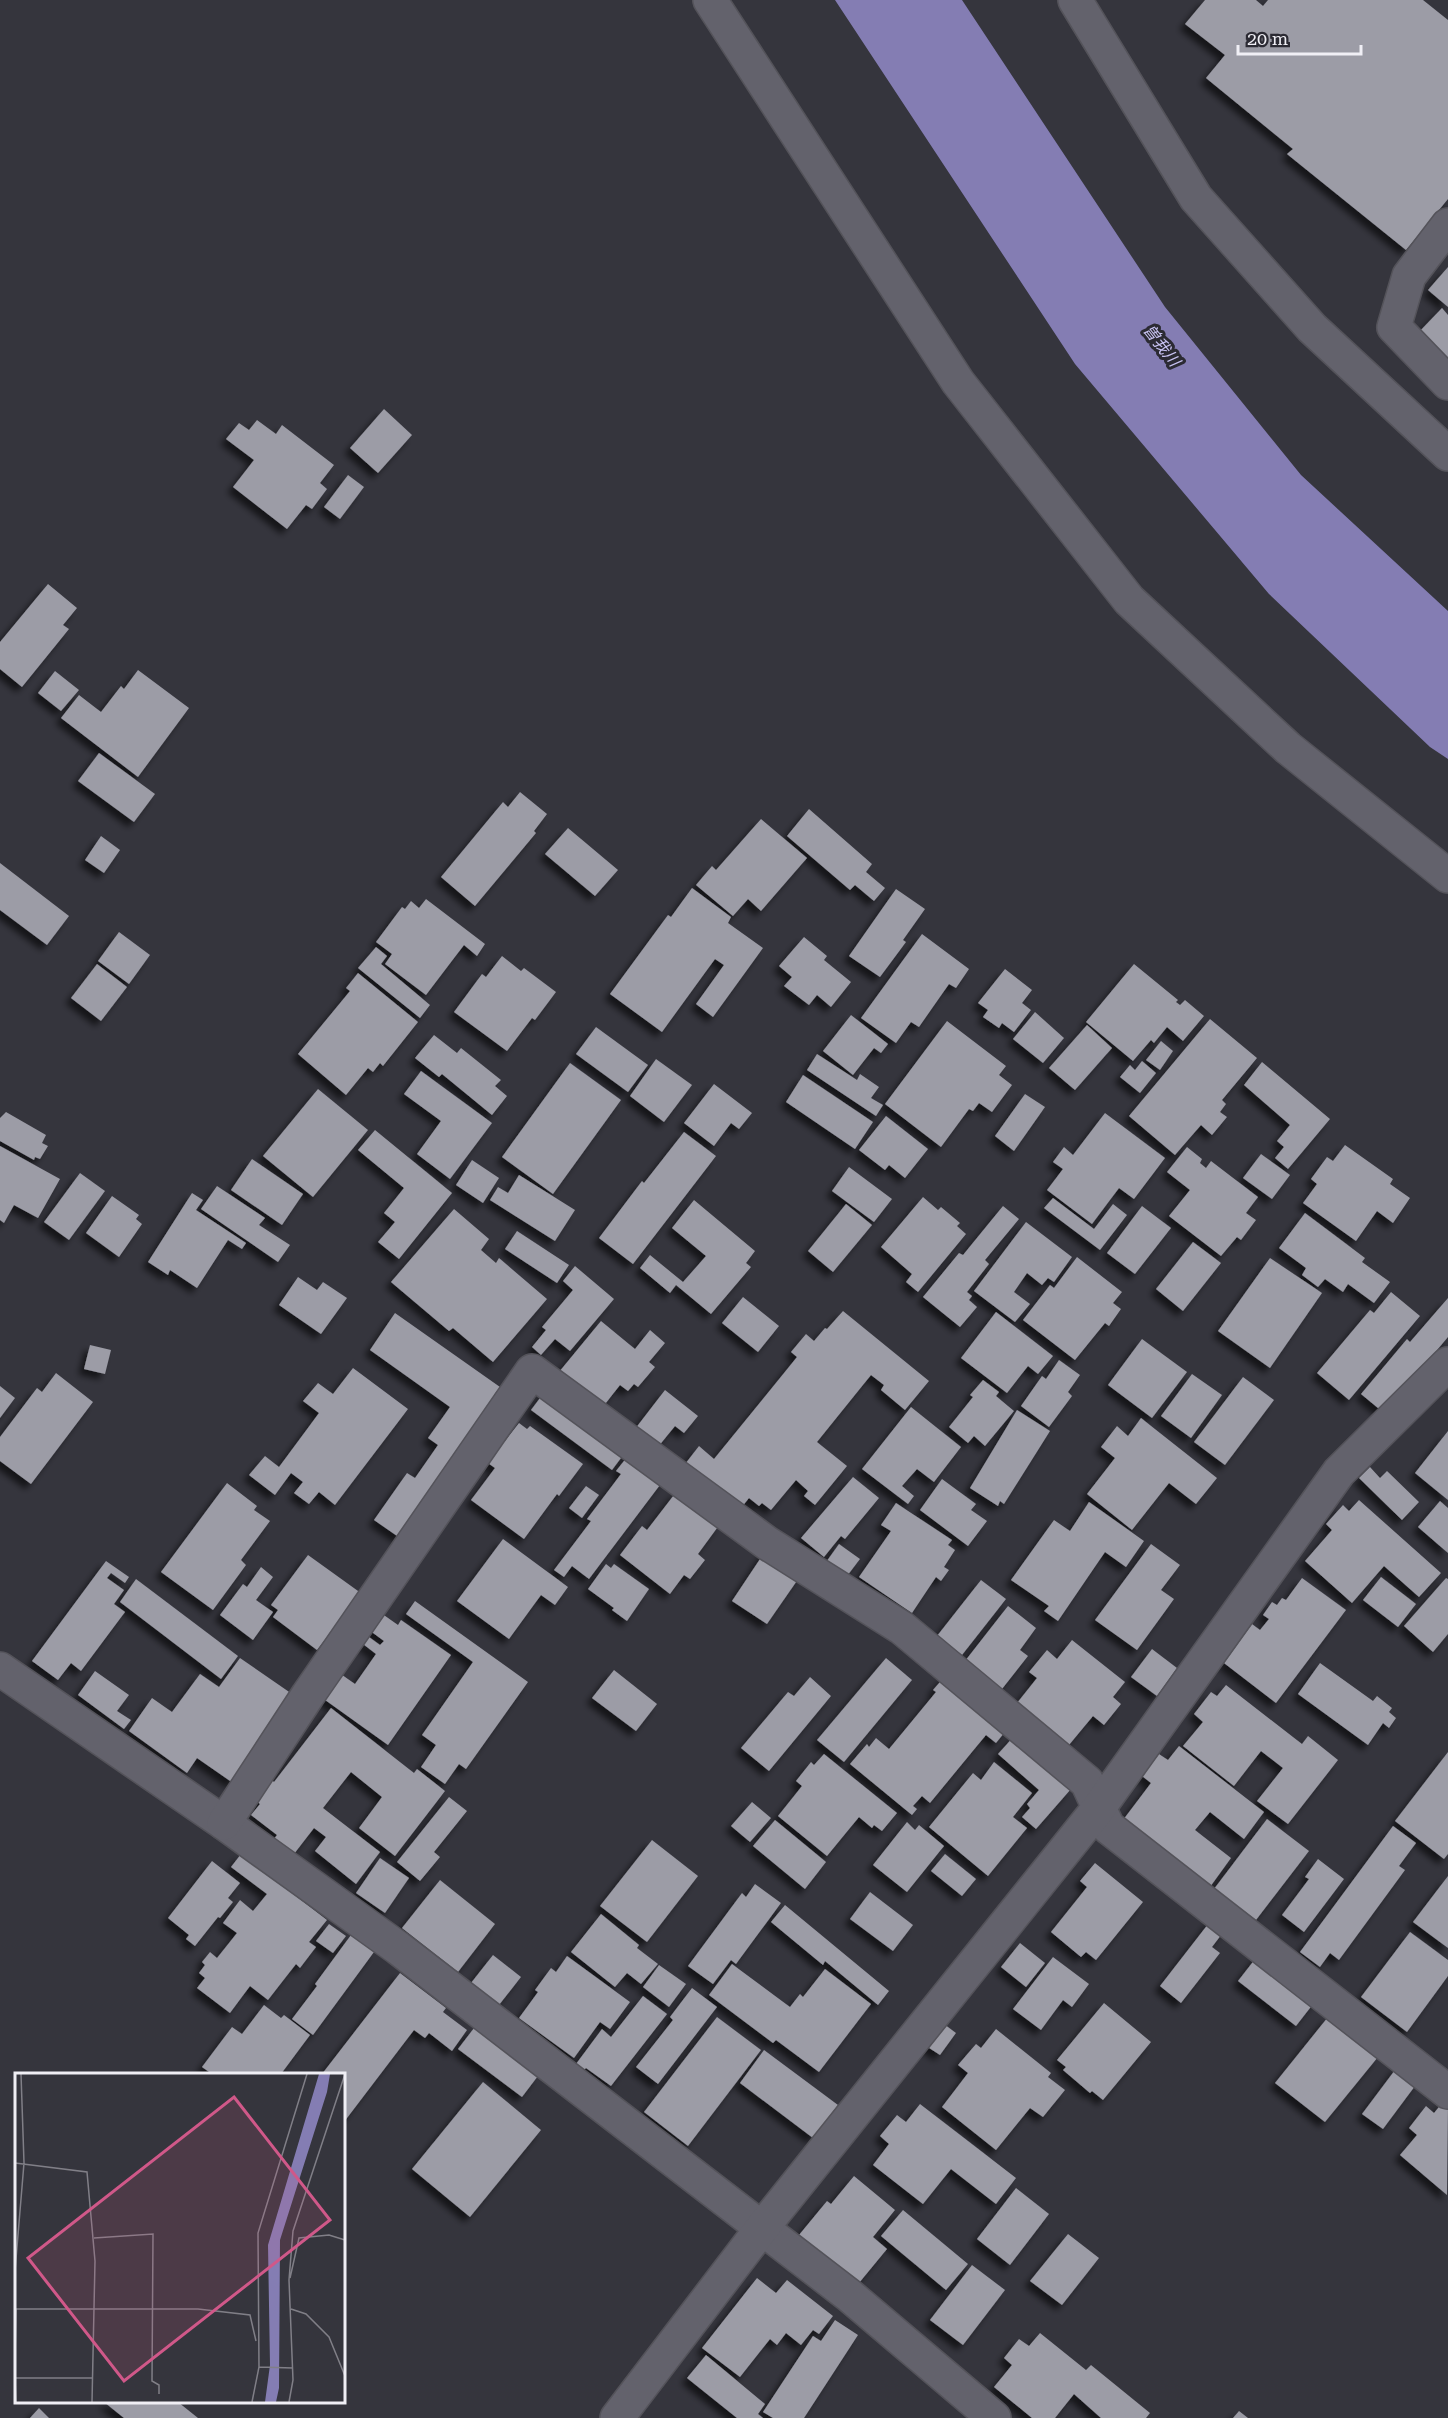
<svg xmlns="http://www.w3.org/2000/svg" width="1448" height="2418" font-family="'Roboto Serif','Noto Sans JP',serif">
<defs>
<filter id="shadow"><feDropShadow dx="-5.5" dy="5.5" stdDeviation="3" flood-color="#0009"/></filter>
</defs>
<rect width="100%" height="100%" fill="#35353d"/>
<path fill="#847db3" d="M 835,0 L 962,0 L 1165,307 L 1301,475 L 1448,611 L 1448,759 L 1430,747 L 1269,594 L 1075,364 Z"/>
<g fill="#9c9ca6" filter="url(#shadow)">
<path d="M 1205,0 L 1256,0 L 1263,6 L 1268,0 L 1423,0 L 1448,20 L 1448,199 L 1406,250 L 1287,154 L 1293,149 L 1206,78 L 1225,55 L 1185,24 Z"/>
<path d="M 1448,267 L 1448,307 L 1428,290 Z"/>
<path d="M 1442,308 L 1448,315 L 1448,363 L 1418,333 Z"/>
<path d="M 384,409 L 412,435 L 378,473 L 350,448 Z"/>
<path d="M 257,420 L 276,434 L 282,425 L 334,465 L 320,483 L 327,489 L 312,509 L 306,505 L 287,529 L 233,487 L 254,460 L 226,439 L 239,423 L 249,430 Z"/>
<path d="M 348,475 L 364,487 L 340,519 L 324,507 Z"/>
<path d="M 48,584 L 77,608 L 63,625 L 69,629 L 22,687 L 0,669 L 0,642 Z"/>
<path d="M 138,670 L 189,708 L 138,777 L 61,718 L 79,695 L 101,712 L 121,686 L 124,689 Z"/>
<path d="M 55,671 L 79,690 L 61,711 L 38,693 Z"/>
<path d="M 99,753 L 155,794 L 134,822 L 78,781 Z"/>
<path d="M 520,792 L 547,814 L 534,831 L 536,833 L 475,906 L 441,877 L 503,802 L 508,807 Z"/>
<path d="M 809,809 L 872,864 L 866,872 L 885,888 L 874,901 L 855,885 L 850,890 L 787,836 Z"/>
<path d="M 761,819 L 807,858 L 761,911 L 748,899 L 733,916 L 696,885 L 712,866 L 716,870 Z"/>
<path d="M 568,828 L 618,870 L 595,896 L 545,854 Z"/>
<path d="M 101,836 L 120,850 L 104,873 L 85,860 Z"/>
<path d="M 0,863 L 69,916 L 47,945 L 0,910 Z"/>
<path d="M 692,888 L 731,917 L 728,923 L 763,948 L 713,1017 L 696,1004 L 724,965 L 715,959 L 662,1032 L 610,994 L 668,915 L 671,917 Z"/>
<path d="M 896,889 L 925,909 L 903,940 L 906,942 L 880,977 L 849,956 Z"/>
<path d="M 426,899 L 485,944 L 477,956 L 464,945 L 426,995 L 385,964 L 392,954 L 376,942 L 402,907 L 405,909 L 411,901 L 419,908 Z"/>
<path d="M 119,932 L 150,955 L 129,984 L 98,961 Z"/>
<path d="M 922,934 L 969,969 L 956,988 L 949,984 L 919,1027 L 911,1022 L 896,1043 L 861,1018 Z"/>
<path d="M 804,937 L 827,956 L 824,960 L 851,982 L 831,1007 L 817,995 L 809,1005 L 784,986 L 792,977 L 779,966 Z"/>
<path d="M 376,947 L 387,956 L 381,964 L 430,1005 L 420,1018 L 358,968 Z"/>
<path d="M 502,956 L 521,971 L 524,968 L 556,992 L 535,1020 L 532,1018 L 507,1051 L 454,1012 L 482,974 L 486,977 Z"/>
<path d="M 97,964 L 127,987 L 101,1021 L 71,998 Z"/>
<path d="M 1134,964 L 1178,1000 L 1176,1002 L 1180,1005 L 1185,1000 L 1204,1016 L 1183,1041 L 1167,1027 L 1154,1043 L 1151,1040 L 1133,1061 L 1086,1022 Z"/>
<path d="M 1005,969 L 1032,990 L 1022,1003 L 1031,1010 L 1014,1032 L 1002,1023 L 999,1028 L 983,1017 L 988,1010 L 978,1003 Z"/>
<path d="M 358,973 L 418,1022 L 383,1066 L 380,1063 L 373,1072 L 368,1068 L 346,1095 L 298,1054 L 350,991 L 346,988 Z"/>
<path d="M 1035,1012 L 1064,1038 L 1043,1063 L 1013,1039 Z"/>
<path d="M 851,1015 L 888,1044 L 881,1053 L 874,1048 L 853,1075 L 823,1051 Z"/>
<path d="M 1210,1019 L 1257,1058 L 1222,1100 L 1226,1104 L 1220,1112 L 1227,1117 L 1212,1135 L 1201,1125 L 1175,1155 L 1129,1116 Z"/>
<path d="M 947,1021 L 1006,1066 L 999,1075 L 1012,1085 L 992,1112 L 979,1103 L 973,1111 L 969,1109 L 941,1147 L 885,1104 Z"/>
<path d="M 1087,1025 L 1112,1048 L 1075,1090 L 1049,1068 Z"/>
<path d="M 596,1027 L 648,1065 L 628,1092 L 576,1054 Z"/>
<path d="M 434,1035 L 457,1053 L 461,1048 L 501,1080 L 495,1086 L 507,1096 L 492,1115 L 442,1074 L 439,1077 L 415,1058 Z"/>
<path d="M 1161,1041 L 1173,1051 L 1160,1070 L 1146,1060 Z"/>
<path d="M 817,1054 L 857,1080 L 860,1074 L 879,1087 L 871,1098 L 883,1105 L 876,1116 L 807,1070 Z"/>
<path d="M 656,1059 L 692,1085 L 664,1122 L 630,1096 Z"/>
<path d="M 1142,1061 L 1156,1073 L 1140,1093 L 1120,1077 L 1130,1065 L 1135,1070 Z"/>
<path d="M 1262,1062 L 1330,1119 L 1288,1169 L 1275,1158 L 1284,1147 L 1277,1141 L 1290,1125 L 1244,1085 Z"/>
<path d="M 570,1063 L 621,1100 L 553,1194 L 502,1157 Z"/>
<path d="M 421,1071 L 492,1123 L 450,1179 L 417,1154 L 441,1121 L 404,1094 Z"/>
<path d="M 803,1075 L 873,1122 L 855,1149 L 786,1102 Z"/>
<path d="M 714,1084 L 752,1113 L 739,1129 L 731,1123 L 714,1146 L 684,1123 Z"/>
<path d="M 318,1089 L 368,1130 L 313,1197 L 263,1156 Z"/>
<path d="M 1025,1094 L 1045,1107 L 1014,1151 L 995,1136 Z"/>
<path d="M 6,1112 L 46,1135 L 42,1143 L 48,1146 L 40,1159 L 35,1157 L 34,1160 L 0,1141 L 0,1118 Z"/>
<path d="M 1105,1113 L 1165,1158 L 1134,1199 L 1119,1188 L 1092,1224 L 1047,1190 L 1063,1169 L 1053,1162 L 1064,1147 L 1073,1155 Z"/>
<path d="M 886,1116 L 928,1149 L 905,1178 L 889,1165 L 885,1170 L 859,1150 Z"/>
<path d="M 375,1130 L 452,1193 L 399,1259 L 378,1242 L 395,1222 L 384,1213 L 404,1188 L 358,1150 Z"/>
<path d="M 684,1132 L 716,1156 L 633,1264 L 599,1238 L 642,1181 L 644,1183 Z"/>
<path d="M 1345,1145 L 1393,1179 L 1390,1184 L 1410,1198 L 1393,1223 L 1377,1211 L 1356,1241 L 1303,1203 L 1317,1184 L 1311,1179 L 1327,1157 L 1333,1161 Z"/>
<path d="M 0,1146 L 60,1179 L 38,1218 L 14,1205 L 4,1223 L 0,1220 Z"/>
<path d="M 1187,1147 L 1202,1159 L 1200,1163 L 1206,1168 L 1211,1161 L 1258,1197 L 1246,1213 L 1256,1220 L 1241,1240 L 1237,1237 L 1221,1256 L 1169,1216 L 1190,1190 L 1167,1172 Z"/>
<path d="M 1261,1154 L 1290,1175 L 1272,1199 L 1243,1178 Z"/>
<path d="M 252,1159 L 303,1194 L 282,1225 L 231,1190 Z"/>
<path d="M 472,1160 L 499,1178 L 483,1203 L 456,1185 Z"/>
<path d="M 849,1167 L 892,1199 L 874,1222 L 832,1191 Z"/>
<path d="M 80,1173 L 105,1191 L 69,1240 L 44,1222 Z"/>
<path d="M 519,1175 L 575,1210 L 555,1241 L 490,1200 L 498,1187 L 508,1193 Z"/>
<path d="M 217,1186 L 265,1218 L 259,1225 L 290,1245 L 278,1262 L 201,1209 Z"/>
<path d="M 192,1193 L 203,1200 L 196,1210 L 246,1243 L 242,1249 L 228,1240 L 197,1288 L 170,1270 L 168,1275 L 148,1262 Z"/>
<path d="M 112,1196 L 139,1215 L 136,1219 L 142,1224 L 119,1257 L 86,1233 Z"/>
<path d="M 923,1197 L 938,1210 L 941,1207 L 960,1223 L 957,1226 L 966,1234 L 918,1292 L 906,1282 L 912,1274 L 881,1247 Z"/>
<path d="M 1053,1198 L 1094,1229 L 1113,1204 L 1127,1215 L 1100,1250 L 1044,1208 Z"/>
<path d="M 694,1200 L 755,1251 L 746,1263 L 751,1267 L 711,1314 L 676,1285 L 670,1293 L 640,1268 L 650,1255 L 683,1282 L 706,1256 L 672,1228 Z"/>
<path d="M 846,1204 L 872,1225 L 833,1272 L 808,1251 Z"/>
<path d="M 1003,1206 L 1019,1219 L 985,1260 L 989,1264 L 967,1292 L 972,1296 L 969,1300 L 977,1307 L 960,1327 L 923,1297 L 959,1253 L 963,1255 Z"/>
<path d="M 1142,1206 L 1171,1228 L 1135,1274 L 1107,1253 Z"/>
<path d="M 454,1209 L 489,1239 L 481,1250 L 496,1263 L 499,1258 L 547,1299 L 493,1362 L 453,1328 L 449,1331 L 391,1282 Z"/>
<path d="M 1305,1213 L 1365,1258 L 1362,1262 L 1390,1282 L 1374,1303 L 1348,1284 L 1343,1292 L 1325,1279 L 1318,1287 L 1302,1275 L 1306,1268 L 1279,1248 Z"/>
<path d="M 1026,1222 L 1072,1257 L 1054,1282 L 1048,1278 L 1042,1285 L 1027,1273 L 1014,1292 L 1030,1304 L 1015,1322 L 974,1291 Z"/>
<path d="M 517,1231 L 569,1265 L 557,1283 L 505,1249 Z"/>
<path d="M 1193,1242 L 1221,1263 L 1183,1311 L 1156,1289 Z"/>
<path d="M 1077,1257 L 1122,1292 L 1113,1303 L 1121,1309 L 1109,1326 L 1105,1323 L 1075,1360 L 1023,1320 L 1050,1285 L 1054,1288 Z"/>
<path d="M 1270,1258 L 1322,1293 L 1270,1368 L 1218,1331 Z"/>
<path d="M 575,1266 L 614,1299 L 570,1351 L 555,1339 L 541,1355 L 532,1347 L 546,1330 L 542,1327 L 573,1290 L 563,1281 Z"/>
<path d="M 298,1277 L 317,1290 L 323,1282 L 347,1298 L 321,1334 L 279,1305 Z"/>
<path d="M 1391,1292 L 1420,1316 L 1349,1400 L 1317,1373 L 1370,1310 L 1374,1313 Z"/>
<path d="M 743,1297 L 779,1326 L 758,1352 L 722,1323 Z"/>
<path d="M 1448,1298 L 1448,1337 L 1384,1413 L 1361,1394 L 1407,1339 L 1410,1342 Z"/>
<path d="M 843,1311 L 929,1381 L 905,1410 L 881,1390 L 884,1385 L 871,1375 L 817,1442 L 847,1466 L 815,1505 L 804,1496 L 808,1491 L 796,1480 L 771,1510 L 762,1503 L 759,1506 L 749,1498 L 737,1513 L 682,1468 L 699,1446 L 714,1459 L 797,1357 L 791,1352 L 806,1334 L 814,1341 L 825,1328 L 827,1329 Z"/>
<path d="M 996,1312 L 1053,1356 L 1038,1374 L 1028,1366 L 1007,1393 L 961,1358 Z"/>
<path d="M 395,1313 L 500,1387 L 494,1395 L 498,1398 L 400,1538 L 374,1520 L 407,1473 L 415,1478 L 438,1445 L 428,1438 L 450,1407 L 370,1350 Z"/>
<path d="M 601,1321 L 635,1349 L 650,1330 L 665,1343 L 649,1362 L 655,1367 L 638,1387 L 634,1384 L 628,1391 L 620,1385 L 602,1408 L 559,1372 Z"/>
<path d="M 1142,1339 L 1187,1372 L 1152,1418 L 1108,1385 Z"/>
<path d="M 90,1345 L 111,1350 L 105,1374 L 84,1369 Z"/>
<path d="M 1059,1360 L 1080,1375 L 1068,1392 L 1072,1396 L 1049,1427 L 1021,1406 L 1042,1376 L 1046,1379 Z"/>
<path d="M 353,1368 L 408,1409 L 335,1505 L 319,1492 L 309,1504 L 294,1493 L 303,1482 L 291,1473 L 275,1495 L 249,1475 L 265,1456 L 279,1467 L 319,1413 L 303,1401 L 318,1383 L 333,1394 Z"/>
<path d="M 56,1373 L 93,1402 L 31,1484 L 0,1461 L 0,1437 L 37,1388 L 42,1392 Z"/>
<path d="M 1192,1374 L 1222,1395 L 1191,1438 L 1161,1416 Z"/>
<path d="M 1243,1377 L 1274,1400 L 1225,1465 L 1194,1442 Z"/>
<path d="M 983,1380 L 999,1392 L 996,1396 L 1014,1411 L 985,1446 L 974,1436 L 968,1443 L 949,1427 L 973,1397 L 970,1395 Z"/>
<path d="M 0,1386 L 15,1398 L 0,1418 Z"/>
<path d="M 546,1390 L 627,1450 L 612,1470 L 531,1410 Z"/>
<path d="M 665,1390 L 698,1416 L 684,1433 L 675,1426 L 658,1447 L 635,1429 Z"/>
<path d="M 911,1407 L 961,1447 L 934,1482 L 917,1469 L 902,1486 L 914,1496 L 908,1504 L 862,1469 Z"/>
<path d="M 1017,1410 L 1050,1431 L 1004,1504 L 1000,1501 L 998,1506 L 970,1488 Z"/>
<path d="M 1141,1418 L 1217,1478 L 1196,1504 L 1169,1483 L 1132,1530 L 1087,1494 L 1115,1458 L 1101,1447 L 1117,1426 L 1128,1436 Z"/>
<path d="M 519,1423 L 527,1429 L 530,1426 L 583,1464 L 559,1496 L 557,1494 L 524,1539 L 471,1500 L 495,1468 L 485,1461 L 502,1438 L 505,1441 Z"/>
<path d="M 1448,1431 L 1448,1500 L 1415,1473 Z"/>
<path d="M 631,1452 L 666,1477 L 589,1579 L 572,1566 L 564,1577 L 554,1570 L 591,1521 L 587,1519 L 621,1474 L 616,1471 Z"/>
<path d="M 1370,1467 L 1380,1478 L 1387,1471 L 1419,1502 L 1402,1520 L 1359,1478 Z"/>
<path d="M 853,1477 L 879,1498 L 845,1539 L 841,1536 L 824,1557 L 801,1538 Z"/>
<path d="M 942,1479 L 976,1504 L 971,1510 L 987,1521 L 968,1546 L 920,1510 Z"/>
<path d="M 227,1483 L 257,1506 L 254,1510 L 270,1521 L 241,1560 L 246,1565 L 213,1610 L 161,1572 Z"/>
<path d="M 586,1486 L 599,1495 L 582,1518 L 569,1508 Z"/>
<path d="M 677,1491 L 720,1524 L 698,1554 L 705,1560 L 690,1579 L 684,1575 L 670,1594 L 620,1555 L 642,1526 L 647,1530 Z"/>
<path d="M 1359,1500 L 1441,1573 L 1419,1597 L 1384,1566 L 1352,1603 L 1305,1561 L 1332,1530 L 1326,1524 L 1343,1505 L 1349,1511 Z"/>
<path d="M 1440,1501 L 1448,1508 L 1448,1553 L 1418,1527 Z"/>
<path d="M 1089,1502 L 1144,1541 L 1126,1567 L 1105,1552 L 1058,1621 L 1044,1611 L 1049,1606 L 1011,1580 L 1054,1520 L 1070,1531 Z"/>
<path d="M 896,1503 L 952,1540 L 948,1545 L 955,1550 L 944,1567 L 949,1570 L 941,1581 L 936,1577 L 912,1613 L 859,1577 L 891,1531 L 881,1525 Z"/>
<path d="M 503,1539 L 568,1587 L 555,1605 L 541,1595 L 509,1639 L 457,1601 Z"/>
<path d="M 839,1544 L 860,1559 L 844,1580 L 824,1565 Z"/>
<path d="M 1151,1544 L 1180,1565 L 1161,1590 L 1174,1599 L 1137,1650 L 1095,1620 Z"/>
<path d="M 766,1550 L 801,1575 L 767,1624 L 732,1601 Z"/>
<path d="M 308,1555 L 365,1596 L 336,1637 L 330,1633 L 317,1650 L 273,1617 L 278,1610 L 271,1605 Z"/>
<path d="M 106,1561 L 129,1577 L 125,1583 L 111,1573 L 107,1578 L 124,1590 L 114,1604 L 125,1612 L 81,1671 L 71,1663 L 58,1680 L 32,1661 Z"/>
<path d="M 606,1564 L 611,1568 L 614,1564 L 649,1589 L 627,1621 L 612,1610 L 614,1608 L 588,1589 Z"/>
<path d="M 261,1567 L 273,1577 L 256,1600 L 273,1612 L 253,1640 L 220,1615 L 243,1584 L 247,1587 Z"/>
<path d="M 1381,1577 L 1416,1604 L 1398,1627 L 1363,1600 Z"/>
<path d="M 1302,1578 L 1346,1610 L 1276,1703 L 1224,1663 L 1252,1624 L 1260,1630 L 1269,1619 L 1263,1615 L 1272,1602 L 1277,1605 L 1282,1598 L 1286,1600 Z"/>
<path d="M 1446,1578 L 1448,1579 L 1448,1634 L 1433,1652 L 1404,1626 Z"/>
<path d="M 136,1579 L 238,1656 L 221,1679 L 120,1602 Z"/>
<path d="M 981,1580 L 1006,1599 L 962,1655 L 937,1636 Z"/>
<path d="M 415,1601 L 528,1682 L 466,1769 L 459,1764 L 445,1784 L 421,1767 L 436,1745 L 422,1735 L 473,1662 L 406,1614 Z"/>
<path d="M 1008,1606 L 1036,1628 L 1020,1650 L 1028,1656 L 1002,1689 L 965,1661 Z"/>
<path d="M 381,1613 L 398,1625 L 401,1620 L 451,1655 L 388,1745 L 321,1697 L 338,1672 L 355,1684 L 376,1654 L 363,1644 L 369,1637 L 380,1645 L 384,1641 L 369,1630 Z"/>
<path d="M 1072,1640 L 1125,1682 L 1113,1697 L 1121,1704 L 1104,1725 L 1093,1716 L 1069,1745 L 1017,1703 L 1037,1678 L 1029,1672 L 1047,1650 L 1057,1659 Z"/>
<path d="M 1152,1649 L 1177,1668 L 1157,1696 L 1131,1677 Z"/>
<path d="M 240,1658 L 295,1696 L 233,1783 L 197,1758 L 187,1773 L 129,1731 L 152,1698 L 172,1712 L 200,1674 L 219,1687 Z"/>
<path d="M 886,1658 L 912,1680 L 844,1762 L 817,1740 Z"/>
<path d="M 1320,1663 L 1373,1701 L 1377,1696 L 1392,1708 L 1389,1712 L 1396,1718 L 1389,1728 L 1383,1723 L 1368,1745 L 1298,1694 Z"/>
<path d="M 614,1670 L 657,1704 L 636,1731 L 592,1698 Z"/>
<path d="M 95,1671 L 129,1695 L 117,1711 L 131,1720 L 124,1729 L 78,1695 Z"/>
<path d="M 946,1675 L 1009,1727 L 996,1743 L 986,1735 L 930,1803 L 922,1796 L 913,1806 L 917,1809 L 912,1815 L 850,1764 L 867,1744 L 869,1747 L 876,1738 L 889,1749 L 936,1692 L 933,1690 Z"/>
<path d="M 810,1677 L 831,1696 L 769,1771 L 741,1748 L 788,1692 L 794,1696 Z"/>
<path d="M 1226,1685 L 1302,1744 L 1308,1736 L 1338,1760 L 1288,1824 L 1257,1801 L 1283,1768 L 1261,1751 L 1234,1786 L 1183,1746 L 1203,1722 L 1194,1714 L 1211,1692 L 1217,1696 Z"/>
<path d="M 331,1708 L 414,1773 L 417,1769 L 445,1791 L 395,1856 L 359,1828 L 382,1797 L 351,1772 L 323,1808 L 380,1852 L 356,1884 L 315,1851 L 326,1837 L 314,1828 L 294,1854 L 274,1839 L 277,1835 L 251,1815 L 260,1804 L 251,1797 L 267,1776 L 274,1782 Z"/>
<path d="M 1016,1734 L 1071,1789 L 1036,1829 L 1022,1817 L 1030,1808 L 1027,1804 L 1039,1790 L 998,1754 Z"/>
<path d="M 1179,1746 L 1264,1812 L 1244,1839 L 1210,1812 L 1195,1830 L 1231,1858 L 1210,1887 L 1123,1820 L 1151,1783 L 1142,1776 L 1159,1754 L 1168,1760 Z"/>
<path d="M 1448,1752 L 1448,1854 L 1444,1859 L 1395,1821 Z"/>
<path d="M 824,1754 L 897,1813 L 882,1831 L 874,1825 L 872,1828 L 859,1817 L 827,1856 L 778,1816 L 802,1786 L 796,1781 L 811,1762 L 814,1765 Z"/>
<path d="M 994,1762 L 1032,1793 L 1013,1817 L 1027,1828 L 988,1876 L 929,1827 L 973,1773 L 981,1780 Z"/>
<path d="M 449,1797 L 467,1811 L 434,1852 L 440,1857 L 420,1881 L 397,1862 Z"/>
<path d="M 752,1802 L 771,1818 L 750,1842 L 731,1826 Z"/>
<path d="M 1267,1819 L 1309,1851 L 1256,1920 L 1214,1889 Z"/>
<path d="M 775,1820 L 826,1862 L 805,1889 L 753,1846 Z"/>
<path d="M 907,1822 L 915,1830 L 919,1825 L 944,1846 L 907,1892 L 873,1865 Z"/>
<path d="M 1393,1826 L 1416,1843 L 1399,1866 L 1405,1870 L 1339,1960 L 1330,1953 L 1320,1967 L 1300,1952 Z"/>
<path d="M 652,1840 L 698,1876 L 647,1942 L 600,1906 Z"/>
<path d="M 241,1854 L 327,1920 L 309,1942 L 316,1947 L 300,1968 L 296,1964 L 268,2000 L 250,1986 L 230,2013 L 197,1988 L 205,1978 L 199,1973 L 205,1965 L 202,1962 L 210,1952 L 217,1958 L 237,1933 L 223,1923 L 240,1900 L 253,1911 L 267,1894 L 231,1867 Z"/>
<path d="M 945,1854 L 976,1879 L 962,1896 L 931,1871 Z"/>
<path d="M 380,1858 L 409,1878 L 385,1913 L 356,1893 Z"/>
<path d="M 1318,1859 L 1344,1879 L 1304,1932 L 1282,1915 L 1309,1879 L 1305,1877 Z"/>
<path d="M 212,1861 L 240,1883 L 228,1898 L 233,1902 L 220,1918 L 218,1917 L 195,1946 L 186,1939 L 189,1935 L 168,1918 Z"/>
<path d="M 1095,1863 L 1143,1902 L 1096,1960 L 1086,1952 L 1081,1957 L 1051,1932 L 1087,1887 L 1080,1881 Z"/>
<path d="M 1448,1876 L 1448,1948 L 1413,1922 Z"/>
<path d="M 440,1880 L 495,1924 L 458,1972 L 402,1928 Z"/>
<path d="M 755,1884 L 781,1903 L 736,1964 L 731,1960 L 713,1984 L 688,1966 L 742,1893 L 746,1897 Z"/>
<path d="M 870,1892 L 913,1925 L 893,1951 L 850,1919 Z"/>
<path d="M 785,1905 L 889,1991 L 878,2005 L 825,1961 L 823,1965 L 771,1922 Z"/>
<path d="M 601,1914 L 639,1945 L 637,1948 L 658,1964 L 641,1984 L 627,1973 L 615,1987 L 571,1952 Z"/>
<path d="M 1212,1919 L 1225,1930 L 1212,1947 L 1220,1953 L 1181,2003 L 1160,1986 Z"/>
<path d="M 329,1924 L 346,1936 L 333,1953 L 316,1941 Z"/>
<path d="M 1410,1932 L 1448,1960 L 1448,1976 L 1407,2032 L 1361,1997 Z"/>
<path d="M 351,1935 L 374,1952 L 313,2035 L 292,2019 L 317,1986 L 315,1984 Z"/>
<path d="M 1020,1943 L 1045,1963 L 1026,1987 L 1001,1967 Z"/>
<path d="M 1259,1954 L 1317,1999 L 1296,2026 L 1238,1981 Z"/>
<path d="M 493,1955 L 521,1977 L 499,2005 L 471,1983 Z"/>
<path d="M 567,1956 L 630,2002 L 610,2029 L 600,2022 L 574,2058 L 519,2018 L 538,1992 L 535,1990 L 551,1968 L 556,1972 Z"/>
<path d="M 1053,1957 L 1089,1984 L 1072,2007 L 1063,2000 L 1041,2030 L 1013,2009 Z"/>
<path d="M 732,1964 L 790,2007 L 800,1994 L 803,1997 L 825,1969 L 871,2004 L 819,2072 L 776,2040 L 773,2043 L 709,1995 Z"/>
<path d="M 659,1965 L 686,1984 L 669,2007 L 643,1987 Z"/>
<path d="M 400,1973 L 446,2008 L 443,2012 L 467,2030 L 452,2051 L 429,2033 L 425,2038 L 414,2030 L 344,2122 L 344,2074 L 322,2074 Z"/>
<path d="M 692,1988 L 717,2007 L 658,2084 L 636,2067 L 673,2020 L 670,2017 Z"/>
<path d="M 643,1996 L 667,2014 L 611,2086 L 586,2068 L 584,2070 L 576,2064 L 602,2029 L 611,2037 Z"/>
<path d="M 1104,2003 L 1151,2042 L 1103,2100 L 1092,2091 L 1090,2093 L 1063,2070 L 1066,2067 L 1057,2060 Z"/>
<path d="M 264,2005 L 281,2018 L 284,2015 L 310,2035 L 281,2074 L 212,2074 L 202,2067 L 232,2027 L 242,2034 Z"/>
<path d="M 717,2017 L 761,2050 L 688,2146 L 644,2112 Z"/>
<path d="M 1328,2017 L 1378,2057 L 1325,2122 L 1275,2083 Z"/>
<path d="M 940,2021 L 956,2033 L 940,2055 L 923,2044 Z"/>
<path d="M 474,2028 L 538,2076 L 522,2097 L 458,2049 Z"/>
<path d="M 996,2029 L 1051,2073 L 1048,2077 L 1065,2090 L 1043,2117 L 1030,2108 L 996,2150 L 942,2107 L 968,2073 L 958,2065 L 976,2044 L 981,2048 Z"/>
<path d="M 764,2050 L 838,2105 L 813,2138 L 740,2083 Z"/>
<path d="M 1398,2066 L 1418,2082 L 1383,2129 L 1362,2114 Z"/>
<path d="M 483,2082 L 541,2130 L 470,2217 L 412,2169 Z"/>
<path d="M 1443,2102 L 1448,2106 L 1447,2195 L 1400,2155 L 1417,2135 L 1409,2128 L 1426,2106 L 1434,2113 Z"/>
<path d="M 920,2104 L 1016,2178 L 996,2204 L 951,2169 L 923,2204 L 873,2165 L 889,2144 L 880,2136 L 897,2115 L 906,2122 Z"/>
<path d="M 854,2176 L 895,2210 L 873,2237 L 887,2249 L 859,2283 L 799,2235 L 827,2201 L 831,2204 Z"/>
<path d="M 1016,2188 L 1049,2214 L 1010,2265 L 977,2239 Z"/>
<path d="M 903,2210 L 968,2264 L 946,2290 L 881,2236 Z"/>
<path d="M 1068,2234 L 1099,2258 L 1062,2305 L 1030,2281 Z"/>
<path d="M 972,2265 L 1005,2290 L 963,2345 L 930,2320 Z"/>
<path d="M 757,2278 L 776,2293 L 787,2280 L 833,2316 L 819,2334 L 813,2330 L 801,2345 L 786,2333 L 777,2345 L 770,2339 L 740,2377 L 702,2348 Z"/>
<path d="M 835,2320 L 858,2335 L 804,2418 L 773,2418 L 763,2412 L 813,2336 L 821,2341 Z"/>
<path d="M 1040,2333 L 1086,2370 L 1091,2365 L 1150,2413 L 1146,2418 L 1101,2418 L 1074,2394 L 1055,2418 L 1032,2418 L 994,2387 L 1012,2365 L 1004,2358 L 1019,2339 L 1029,2346 Z"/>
<path d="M 706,2355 L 765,2404 L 758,2414 L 763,2418 L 737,2418 L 687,2378 Z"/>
<path d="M 104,2402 L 178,2402 L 198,2418 L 124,2418 Z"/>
<path d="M 39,2408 L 49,2418 L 30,2418 Z"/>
<path d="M 1239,2411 L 1248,2418 L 1233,2418 Z"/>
</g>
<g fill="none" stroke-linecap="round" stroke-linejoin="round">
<defs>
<g id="minor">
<path d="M 710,0 L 958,382 L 1129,600 L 1288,748 L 1448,876"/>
<path d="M 1075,0 L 1196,198 L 1312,328 L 1448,454"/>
<path d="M 1448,225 L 1409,276 L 1394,327 L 1448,383"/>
<path d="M 0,1669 L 224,1823 L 398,1948 L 850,2296 L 994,2418"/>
<path d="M 224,1823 L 308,1695 L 532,1371 L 767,1543 L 902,1628 L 1087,1782 L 1108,1827 L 1448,2092"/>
<path d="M 617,2418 L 762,2228 L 1098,1809 L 1339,1472 L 1448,1364"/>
</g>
</defs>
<use href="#minor" stroke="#54535a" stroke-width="36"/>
<use href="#minor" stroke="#63626c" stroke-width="33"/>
</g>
<g text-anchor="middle" stroke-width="6" stroke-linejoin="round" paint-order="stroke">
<g font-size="16" font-style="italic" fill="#c8c3f3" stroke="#2b2a33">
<text transform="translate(1162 345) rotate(52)" y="6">曽我川</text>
</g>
</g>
<g transform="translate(15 2073)">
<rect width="330" height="330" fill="#35353d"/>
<path d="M 304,1 L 315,1 L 312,19 L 265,167 L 264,315 L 261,329 L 250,329 L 255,292 L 253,172 Z" fill="#847db3"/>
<path fill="none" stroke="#807f87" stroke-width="1.5" d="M 0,90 L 72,99 L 80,188 L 77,329M 79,165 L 138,161 L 137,308 L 144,312 L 144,321M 0,198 L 9,90 L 6,1M 275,205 L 284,165 L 314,162 L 330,167M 0,236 L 183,236 L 235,242 L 241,268M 276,236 L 291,241 L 314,264 L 330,303M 0,285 L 1,236M 244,294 L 278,295M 0,305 L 78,305M 0,306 L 1,329M 237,329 L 244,294 L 243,160 L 292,1M 274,329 L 278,307 L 274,207 L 278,158 L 330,1"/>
<path fill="#d05889" fill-opacity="0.15" stroke="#d05889" stroke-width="3" d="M 219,24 L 315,147 L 109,308 L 13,185 Z"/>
<rect width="330" height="330" fill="none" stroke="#f0eff5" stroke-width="3"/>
</g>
<path d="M1238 45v9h123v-9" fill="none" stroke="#f0eff5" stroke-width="3"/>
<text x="1247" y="45" font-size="18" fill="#f0eff5" stroke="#2b2a33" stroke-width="4.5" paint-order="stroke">20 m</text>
</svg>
